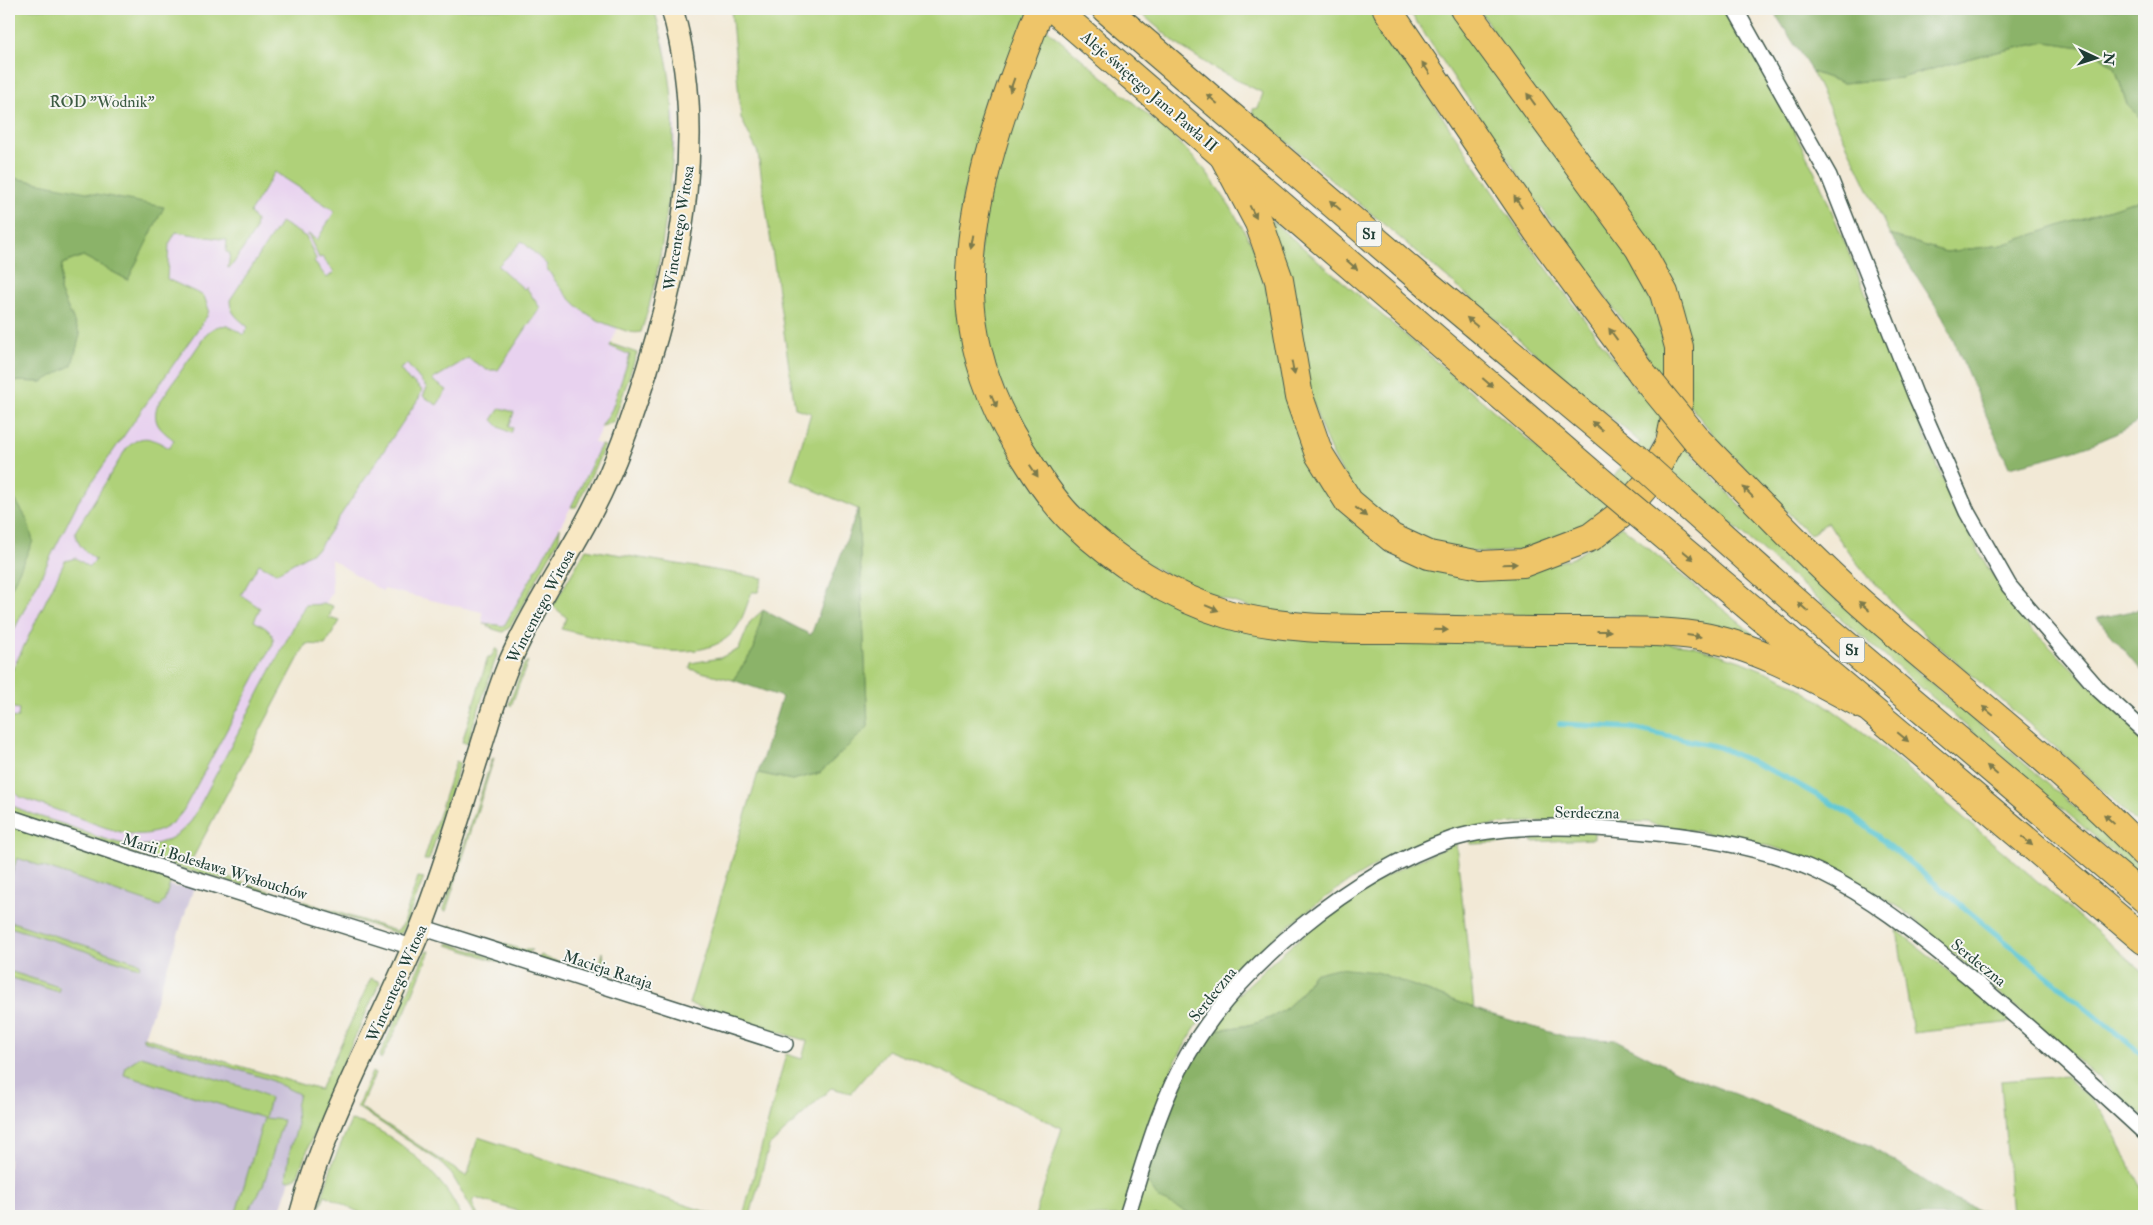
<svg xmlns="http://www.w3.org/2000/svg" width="2153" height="1225" font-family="'IM FELL Double Pica',serif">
<rect width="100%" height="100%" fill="#f6f6f2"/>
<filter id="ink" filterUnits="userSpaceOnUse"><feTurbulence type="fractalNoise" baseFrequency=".02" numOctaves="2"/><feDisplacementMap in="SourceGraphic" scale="10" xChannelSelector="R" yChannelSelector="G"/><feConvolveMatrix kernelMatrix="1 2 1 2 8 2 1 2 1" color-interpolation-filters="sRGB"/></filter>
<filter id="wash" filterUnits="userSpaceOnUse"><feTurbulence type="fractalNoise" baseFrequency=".0096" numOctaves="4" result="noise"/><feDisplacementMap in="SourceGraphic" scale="20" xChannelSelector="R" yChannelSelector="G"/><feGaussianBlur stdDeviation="1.12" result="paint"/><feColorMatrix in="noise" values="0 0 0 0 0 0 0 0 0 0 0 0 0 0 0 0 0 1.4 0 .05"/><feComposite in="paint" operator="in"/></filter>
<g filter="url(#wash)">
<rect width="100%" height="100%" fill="#f2e9d6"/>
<path fill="#e8d2ef" d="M 651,9 L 654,9 L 665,46 L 675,119 L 675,143 L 660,261 L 649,310 L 636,329 L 619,324 L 610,346 L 630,354 L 612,409 L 594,442 L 601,445 L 586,480 L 504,627 L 483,623 L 482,612 L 384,589 L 382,591 L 331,559 L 332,592 L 189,865 L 132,853 L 9,809 L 9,575 L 128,280 L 164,207 Z"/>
<path fill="#c9bfd8" d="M 9,831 L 175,887 L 194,887 L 144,1037 L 320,1090 L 278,1216 L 9,1216 Z"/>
<g fill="#afd179" stroke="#678756">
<path d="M 9,9 L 654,9 C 678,89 677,143 665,224 C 660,261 653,297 641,332 C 633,334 626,331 618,328 C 584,318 565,297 546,267 L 547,265 L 522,241 L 498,266 L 524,289 L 526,287 L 540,308 L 498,370 L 487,370 L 468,358 L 432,380 L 447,390 L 437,405 L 423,396 L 427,388 L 407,364 L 400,369 L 410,382 L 412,381 L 422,390 L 419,398 L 318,549 L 276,573 L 259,564 L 241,595 L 260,608 L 254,621 C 264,627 275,631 273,644 L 183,811 C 155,849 117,832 82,819 C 61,812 41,804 20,797 L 9,786 L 9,717 L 18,718 L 19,709 L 9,707 L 9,677 L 65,561 L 76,558 L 89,567 L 96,560 C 85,551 78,547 75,532 L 126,449 C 142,432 152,438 169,448 L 174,440 C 161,430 152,424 157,406 L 207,333 C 221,321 230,325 243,335 L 248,327 C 239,319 230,314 230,300 L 281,222 L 306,237 L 316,259 L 314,262 L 327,278 L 334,272 L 322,257 L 319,258 L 308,234 L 317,240 L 335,211 L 275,172 L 250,212 L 256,221 L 255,231 L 231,267 L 228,268 L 230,253 L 226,252 L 227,240 L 176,232 L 169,244 L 167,279 L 204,296 L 209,310 L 207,316 L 78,502 L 9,640 L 9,593 L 18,570 L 13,496 L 9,495 L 9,381 L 42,382 L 80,335 L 60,291 L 62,264 L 83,256 L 128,280 L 59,188 L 9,177 Z"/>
<path d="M 731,9 L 1023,9 L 1176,139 L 1205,170 L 1230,206 L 1253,246 L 1269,298 L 1285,376 L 1295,416 L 1309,456 L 1327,490 L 1357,522 L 1397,554 L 1448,573 L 1503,577 L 1573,558 L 1621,526 L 1768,646 L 1765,648 C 1739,640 1713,630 1687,624 C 1634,613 1570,616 1516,617 C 1473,618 1430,618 1387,618 C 1348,619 1308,620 1270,612 C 1197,596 1122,558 1071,503 C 1046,476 1029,442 1012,409 C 962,311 976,187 1018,89 L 1000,73 L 963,195 L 960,249 L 964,323 L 979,381 L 1003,439 L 1060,521 L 1106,563 L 1152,590 L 1204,614 L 1249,626 L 1311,637 L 1522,637 L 1629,639 L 1694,646 L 1746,663 L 1788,681 L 1823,703 L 1871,738 L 2144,973 L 2144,1117 L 1902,909 L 1830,867 L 1773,847 L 1696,831 L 1656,825 L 1647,822 C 1584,821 1519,818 1458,831 C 1378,849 1272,931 1220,993 C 1201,1016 1185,1044 1171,1070 L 1175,1071 L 1149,1128 L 1123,1216 L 1035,1216 L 1062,1128 L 940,1070 L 887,1050 L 851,1093 L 831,1088 L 769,1146 L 750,1216 L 743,1216 L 786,1054 L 802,1059 L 807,1041 L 689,1004 L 758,773 L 792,780 L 820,773 L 868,726 L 858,509 L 791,480 L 811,413 L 795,408 L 758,153 L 741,118 Z"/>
<path d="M 1136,9 L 1370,9 L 1517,228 L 1637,391 L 1647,355 L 1526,186 L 1408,9 L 1454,9 C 1492,61 1529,113 1566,166 C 1603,219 1647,272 1663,337 C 1668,358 1667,378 1664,400 C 1646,546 1472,601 1367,503 C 1324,462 1313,400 1297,345 C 1285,300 1272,255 1259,210 L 1597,499 L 1640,442 L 1253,113 L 1253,109 L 1258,108 L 1263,93 L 1217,70 L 1178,45 Z"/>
<path d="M 1479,9 L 1726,9 L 1769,81 L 1820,183 L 1953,503 L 1988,568 L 2029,627 L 2144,737 L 2144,831 C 2098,784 2049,741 1999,698 C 1936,645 1872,593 1828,522 L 1810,535 L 1721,444 L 1686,401 L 1685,335 Z"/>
<path d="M 2046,42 L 2089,48 L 2115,67 L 2127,105 L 2144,122 L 2144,198 L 2002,245 L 1946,252 L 1890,235 L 1812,72 L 1843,83 L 1901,78 L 1982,55 Z"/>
<path d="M 611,344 L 637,353 L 614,421 L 601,427 L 612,409 L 630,355 L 610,346 Z"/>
<path d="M 500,408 L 514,412 L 509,427 L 513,428 L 511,433 L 499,427 L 492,420 Z"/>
<path d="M 1678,440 L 1771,538 L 1855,617 L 2122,848 L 2144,870 L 2144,879 L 1667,469 Z"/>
<path d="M 601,445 L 605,446 L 576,507 L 571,507 Z"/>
<path d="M 560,528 L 559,539 L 510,627 L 503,632 L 493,629 L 483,623 L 504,626 Z"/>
<path d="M 586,549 L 591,550 L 763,578 L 758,592 L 752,592 C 747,603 743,620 735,630 C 700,673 607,639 561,629 L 567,618 L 553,606 Z"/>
<path d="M 326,604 L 333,606 L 329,618 L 340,621 L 325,645 L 306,644 L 189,865 L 292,898 L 291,899 L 187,870 L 9,813 L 9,804 C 27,813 47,819 66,825 C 109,841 157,864 192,820 L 305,605 Z"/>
<path d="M 763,610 L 754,649 L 733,680 L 690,669 L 691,663 L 720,658 L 739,649 L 750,622 Z"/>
<path d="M 496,648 L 498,652 L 467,743 L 462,742 L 488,657 L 491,657 Z"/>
<path d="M 528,661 L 511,706 L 509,704 L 524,664 Z"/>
<path d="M 494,758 L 446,911 L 443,911 L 492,759 Z"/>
<path d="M 456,761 L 460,763 L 429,860 L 424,860 Z"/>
<path d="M 9,826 L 171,881 L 164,901 L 160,906 L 17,858 L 11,877 L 9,876 Z"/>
<path d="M 1594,832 L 1594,839 L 1532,842 L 1535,834 Z"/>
<path d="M 1522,834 L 1524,842 L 1471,844 L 1470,840 Z"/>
<path d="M 1456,843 L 1474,1008 L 1376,972 L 1313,974 C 1289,1019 1259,1026 1211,1030 L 1224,1009 L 1269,965 L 1340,903 L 1401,868 Z"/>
<path d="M 418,877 L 424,878 L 402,933 L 399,934 L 302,903 L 302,901 L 396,931 L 402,926 Z"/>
<path d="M 12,922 L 140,963 L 139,968 L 10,927 Z"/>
<path d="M 452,925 L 454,929 L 524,950 L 532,950 L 525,957 L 447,928 Z"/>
<path d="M 1897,930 L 2013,1022 L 1913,1033 Z"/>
<path d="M 449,943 L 501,960 L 502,963 L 447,945 Z"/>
<path d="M 426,951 L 430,951 L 405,1012 L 381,1059 L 379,1057 Z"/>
<path d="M 603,952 L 605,972 L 598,979 L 537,961 L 541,955 L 549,959 L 598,972 Z"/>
<path d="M 9,971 L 59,987 L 59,992 L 9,977 Z"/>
<path d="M 371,978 L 380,982 L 330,1092 L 297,1177 L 290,1180 L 286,1179 L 290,1150 L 297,1127 L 296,1107 L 299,1094 L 268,1079 L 143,1040 L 143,1037 L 320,1090 Z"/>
<path d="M 141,1056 L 256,1091 L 270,1098 L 265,1118 L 283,1120 L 263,1186 L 245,1216 L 235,1216 L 264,1118 L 124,1075 L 126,1066 Z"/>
<path d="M 372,1072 L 375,1074 L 360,1107 L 467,1177 L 478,1137 L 719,1216 L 534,1216 L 475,1198 L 472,1202 L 478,1216 L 476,1216 L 452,1175 L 439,1161 L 357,1107 Z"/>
<path d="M 2066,1076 L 2102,1111 L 2144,1193 L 2144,1215 L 2012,1216 L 2001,1081 Z"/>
<path d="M 351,1121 C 386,1123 451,1182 460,1216 L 366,1216 L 325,1195 L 316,1216 L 333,1162 Z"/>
<path d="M 1145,1179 L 1192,1214 L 1221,1211 L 1245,1216 L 1133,1216 Z"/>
</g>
<g fill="#8bb369" stroke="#55784e">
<path d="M 1772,9 L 2144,9 L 2144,122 L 2127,105 L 2115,67 L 2089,48 L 2046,42 L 1982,55 L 1901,78 L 1843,83 L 1812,72 Z"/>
<path d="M 9,177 L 164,207 L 128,280 L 83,256 L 62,264 L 60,291 L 80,335 L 72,365 L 42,382 L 9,381 Z"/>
<path d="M 2144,198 L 2144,417 C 2105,445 2056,456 2009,467 L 1943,317 L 1890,235 L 1946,252 L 2002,245 Z"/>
<path d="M 9,495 L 13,496 L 27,519 L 33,541 L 9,593 Z"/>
<path d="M 858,509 L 868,727 L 820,773 L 792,780 L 758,773 L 782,697 L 733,680 L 754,649 L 763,610 L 811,635 Z"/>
<path d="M 2144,609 L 2144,674 L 2097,618 Z"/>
<path d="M 1337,968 L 1376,972 L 1490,1014 L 1570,1038 L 1616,1040 L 1682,1074 L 1871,1146 L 1944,1194 L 1994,1216 L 1245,1216 L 1221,1211 L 1192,1214 L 1159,1199 L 1145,1179 L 1159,1129 L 1190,1058 L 1211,1030 C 1259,1026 1289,1019 1313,974 Z"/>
</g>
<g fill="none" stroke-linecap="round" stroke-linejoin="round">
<path stroke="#5ac6d2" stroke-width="5.5" d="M 1560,724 L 1631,728 L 1719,747 L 1783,776 L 1852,815 L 2144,1056"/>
</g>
</g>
<g filter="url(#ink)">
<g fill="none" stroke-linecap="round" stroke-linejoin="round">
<defs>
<g id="street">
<path d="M 1735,9 L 1829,176 L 1915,394 L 1967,512 L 2009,586 L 2099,690 L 2144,731"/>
<path d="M 9,817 L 164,869 L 412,947"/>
<path d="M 421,927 L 785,1044"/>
<path d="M 1127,1216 C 1144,1163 1159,1104 1187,1056 C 1239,965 1353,873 1452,839 C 1500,823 1585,826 1636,831 C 1695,836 1768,847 1821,873 C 1871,897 1914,932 1956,966 C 2021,1019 2082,1075 2144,1132"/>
</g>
<path id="secondary" d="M 300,1216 C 327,1114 383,1022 422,925 C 445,867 462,806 481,747 C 490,718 498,689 510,661 C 533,608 567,560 593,509 C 616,465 632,417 647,370 C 683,254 707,129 672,9"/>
<g id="highway">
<path d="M 1040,9 C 1004,102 957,225 973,326 C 980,374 1000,420 1027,460 C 1040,481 1055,504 1073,521 C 1115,562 1171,597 1227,614 C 1282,630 1343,629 1400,629 C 1458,630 1516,631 1574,631 C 1615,631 1658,630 1699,636 C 1758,646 1813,678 1865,706"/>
<path d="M 1054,9 L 1608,488"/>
<path d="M 1106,9 L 1416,275 L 1634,457"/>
<path d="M 1387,9 L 1538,232 L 1642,373"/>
<path d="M 1222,153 L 1259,223 L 1279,280 L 1299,397 L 1319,454 L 1349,502 L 1392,538 L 1429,555 L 1480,565 L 1523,563 L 1591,537 L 1620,515 L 1647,484 L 1670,443 L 1679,399 L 1679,347 L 1664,293 L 1639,248 L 1464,9"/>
<path d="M 1697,440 C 1751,495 1804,552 1861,603 C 1955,686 2057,762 2144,853"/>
<path d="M 1676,495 L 1813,617 L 2144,898"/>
<path d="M 1651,524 L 2144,940"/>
</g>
</defs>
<use href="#street" stroke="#3f574c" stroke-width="18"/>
<use href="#secondary" stroke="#3f574c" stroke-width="24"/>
<use href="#highway" stroke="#3f574c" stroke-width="30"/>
<use href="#street" stroke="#fff" stroke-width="15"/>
<use href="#secondary" stroke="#f8e8c3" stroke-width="21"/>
<use href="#highway" stroke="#eec569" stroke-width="28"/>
<defs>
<g id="highway-bridge">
<path d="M 1642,373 L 1697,440"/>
<path d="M 1634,457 L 1676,495"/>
<path d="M 1608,488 L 1651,524"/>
</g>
</defs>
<use href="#highway-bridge" stroke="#3f574c" stroke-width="30" stroke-linecap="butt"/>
<use href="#highway-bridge" stroke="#eec569" stroke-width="28"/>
</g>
<defs><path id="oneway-solid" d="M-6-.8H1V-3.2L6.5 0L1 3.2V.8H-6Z" transform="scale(1.25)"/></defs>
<g fill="#7c7a4c">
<use href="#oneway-solid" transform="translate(1426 68) rotate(-124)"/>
<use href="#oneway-solid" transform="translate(1012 85) rotate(109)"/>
<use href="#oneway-solid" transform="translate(1212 99) rotate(-139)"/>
<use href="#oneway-solid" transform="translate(1531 99) rotate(-126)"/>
<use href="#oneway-solid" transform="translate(1518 202) rotate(-124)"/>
<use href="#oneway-solid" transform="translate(1335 205) rotate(-139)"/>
<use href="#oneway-solid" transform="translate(1253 212) rotate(62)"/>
<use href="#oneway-solid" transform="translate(973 242) rotate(100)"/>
<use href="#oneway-solid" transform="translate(1352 265) rotate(41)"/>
<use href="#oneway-solid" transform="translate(1472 322) rotate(-140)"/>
<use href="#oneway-solid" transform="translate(1613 334) rotate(-126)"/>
<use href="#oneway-solid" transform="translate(1293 368) rotate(79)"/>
<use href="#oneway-solid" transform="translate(1488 383) rotate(41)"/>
<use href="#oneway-solid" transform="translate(994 401) rotate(67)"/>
<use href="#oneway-solid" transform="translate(1597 426) rotate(-140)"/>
<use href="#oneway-solid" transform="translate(1034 471) rotate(56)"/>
<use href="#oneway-solid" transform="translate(1748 492) rotate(-134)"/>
<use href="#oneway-solid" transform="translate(1361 512) rotate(40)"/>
<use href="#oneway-solid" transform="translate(1688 555) rotate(40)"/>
<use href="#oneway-solid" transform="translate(1510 564) rotate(-2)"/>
<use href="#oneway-solid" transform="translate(1864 606) rotate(-139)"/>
<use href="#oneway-solid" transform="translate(1803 607) rotate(-138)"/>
<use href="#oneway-solid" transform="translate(1212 608) rotate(22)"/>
<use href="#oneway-solid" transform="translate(1441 630) rotate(1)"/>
<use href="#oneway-solid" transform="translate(1604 631)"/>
<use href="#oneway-solid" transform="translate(1694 636) rotate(7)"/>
<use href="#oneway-solid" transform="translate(1988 711) rotate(-140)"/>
<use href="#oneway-solid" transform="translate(1903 737) rotate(40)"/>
<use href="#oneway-solid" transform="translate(1992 770) rotate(-139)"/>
<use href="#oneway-solid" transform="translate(2109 819) rotate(-137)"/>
<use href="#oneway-solid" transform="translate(2027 841) rotate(40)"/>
</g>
</g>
<g text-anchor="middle" stroke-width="4" stroke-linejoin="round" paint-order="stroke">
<g fill="#f6f6f2" stroke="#60746d" stroke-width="1">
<rect x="1356.5" y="221.5" width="25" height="25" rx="4"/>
<rect x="1839.5" y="637.5" width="25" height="25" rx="4"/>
</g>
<g font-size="15" font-weight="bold" fill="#1f3d34">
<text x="1369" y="239">S1</text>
<text x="1852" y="655">S1</text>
</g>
<g font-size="16" fill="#1f3d34" stroke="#f6f6f2">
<text transform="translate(1150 91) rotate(41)" y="6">Aleje świętego Jana Pawła II</text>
<text transform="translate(678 228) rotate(-81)" y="6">Wincentego Witosa</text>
<text transform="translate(540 606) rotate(-62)" y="6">Wincentego Witosa</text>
<text transform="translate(1587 812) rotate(1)" y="6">Serdeczna</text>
<text transform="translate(215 866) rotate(17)" y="6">Marii i Bolesława Wysłouchów</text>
<text transform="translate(1979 962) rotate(39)" y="6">Serdeczna</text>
<text transform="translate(608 969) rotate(18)" y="6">Macieja Rataja</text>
<text transform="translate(396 983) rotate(-66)" y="6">Wincentego Witosa</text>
<text transform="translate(1212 994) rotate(-51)" y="6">Serdeczna</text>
</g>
<g font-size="16" fill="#3c5b42" stroke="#f6f6f2">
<text x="102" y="107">ROD "Wodnik"</text>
</g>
</g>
<rect width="2153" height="1225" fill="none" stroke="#f6f6f2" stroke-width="30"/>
<g transform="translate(2096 58) rotate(94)" stroke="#f6f6f2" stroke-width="4" paint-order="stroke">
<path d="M0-4L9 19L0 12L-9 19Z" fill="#1f3d34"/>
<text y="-8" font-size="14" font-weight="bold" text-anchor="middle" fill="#1f3d34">N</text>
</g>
</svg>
